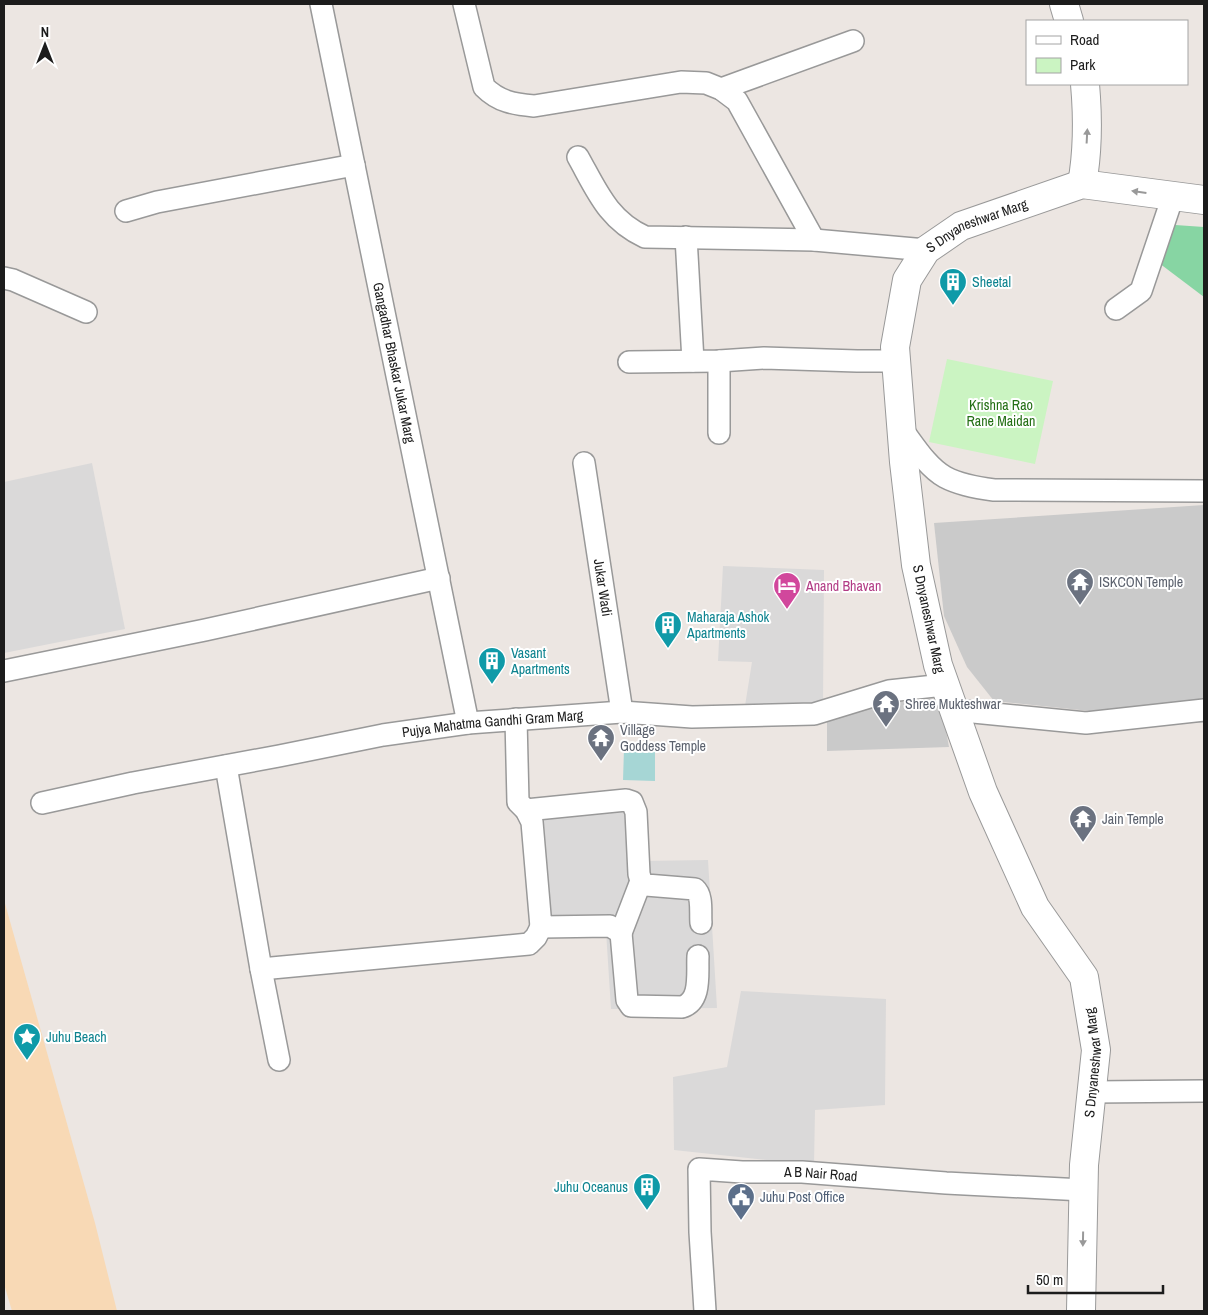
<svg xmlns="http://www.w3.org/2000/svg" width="1208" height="1315" font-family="'Archivo Narrow',sans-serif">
<rect width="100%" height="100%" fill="#ece6e2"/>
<g fill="#dad9d9">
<path d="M 92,463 L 125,629 L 4,653 L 4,482 Z"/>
<path d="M 723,566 L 824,570 L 823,705 L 744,712 L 752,662 L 718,661 Z"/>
<path d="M 637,794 L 641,861 L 708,860 L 717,1008 L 611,1009 L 606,931 L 530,931 L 524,819 L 553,795 Z"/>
<path d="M 741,991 L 886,999 L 885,1105 L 815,1110 L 814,1165 L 674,1150 L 673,1077 L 727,1067 Z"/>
</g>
<g fill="#cacaca">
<path d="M 1204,505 L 1204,723 L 994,701 L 967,667 L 944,616 L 934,523 Z"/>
<path d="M 940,698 L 949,747 L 827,751 L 827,709 Z"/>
</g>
<path fill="#f8d9b5" d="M 4,900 L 95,1223 L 117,1311 L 12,1311 L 4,1284 Z"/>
<path fill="#cbf4c2" d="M 947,359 L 1053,381 L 1035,464 L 929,442 Z"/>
<path fill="#87d5a3" d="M 1161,224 L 1204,227 L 1204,297 L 1155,260 Z"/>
<path fill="#a6d6d5" d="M 624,748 L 655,749 L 655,781 L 623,780 Z"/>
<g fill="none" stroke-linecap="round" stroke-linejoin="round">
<defs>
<g id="minor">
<path id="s1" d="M 321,4 L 468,723"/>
<path d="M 464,4 L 484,87 C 499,102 514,104 534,106 L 681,82 L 706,83 L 721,89 L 737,101 L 814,240"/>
<path d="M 721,89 L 853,41"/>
<path d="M 578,157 C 597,191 608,220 645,237 L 814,240 L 926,250"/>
<path d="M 126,211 L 157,202 L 354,165"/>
<path d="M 686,237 L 693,361"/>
<path d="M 4,278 L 13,280 L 86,312"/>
<path d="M 1116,309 L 1141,291 L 1173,196"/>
<path d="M 629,362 L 719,361 L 764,358 L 857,361 L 896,361"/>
<path d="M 901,428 C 914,445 927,467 945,477 C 960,485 978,488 994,490 L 1204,491"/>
<path d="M 719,433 L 719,361"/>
<path id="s2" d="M 584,463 L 622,712"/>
<path d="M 4,671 L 205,630 L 439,578"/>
<path d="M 953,710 L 1086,723 L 1204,710"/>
<path d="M 516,719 L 518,802 L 526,810 L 532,822 L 541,927 L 610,926 L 621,933 L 627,1000 L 631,1006 L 682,1007 C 702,1001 697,973 698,956"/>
<path d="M 226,766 L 261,969 L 279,1060"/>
<path id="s3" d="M 42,803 L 133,783 L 279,756 L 383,735 L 468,723 L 622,712 L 692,717 L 814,714 L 889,691 L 944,685"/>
<path d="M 526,810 L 626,800 L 632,802 L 636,812 L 639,874 L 641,881 L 646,885 L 695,889 C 703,896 700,913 701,923"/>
<path d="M 621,933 L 641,881"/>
<path d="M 261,969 L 529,944 L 536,937 L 541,927"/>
<path d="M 1092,1092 L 1204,1091"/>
<path id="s4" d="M 705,1311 L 700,1232 L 699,1169 L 742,1172 L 802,1172 L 946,1183 L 1083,1190"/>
</g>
<g id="tertiary">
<path d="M 1064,4 L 1069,21"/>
<path d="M 1082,184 C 1088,151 1088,118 1085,84"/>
<path id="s5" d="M 1081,1311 L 1084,1165 L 1096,1050 L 1084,977 L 1035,907 L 983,792 L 938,665 L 916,565 L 904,462 L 895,347 L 907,280 L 926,250 L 961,226 L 1082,184 L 1204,200"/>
</g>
</defs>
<use href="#minor" stroke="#999" stroke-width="24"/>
<use href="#tertiary" stroke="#999" stroke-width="30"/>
<use href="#minor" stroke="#fff" stroke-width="21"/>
<use href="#tertiary" stroke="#fff" stroke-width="28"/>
</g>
<defs><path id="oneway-solid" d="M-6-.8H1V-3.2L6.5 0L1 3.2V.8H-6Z" transform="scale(1.25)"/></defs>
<g fill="#999">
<use href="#oneway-solid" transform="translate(1087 136) rotate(-87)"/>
<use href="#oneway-solid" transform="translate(1139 192) rotate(-172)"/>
<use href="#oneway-solid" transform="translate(1083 1239) rotate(91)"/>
</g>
<defs>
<symbol id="building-pin" viewBox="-11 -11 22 30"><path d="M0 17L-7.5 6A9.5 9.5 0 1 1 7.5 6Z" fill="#0f9aa8" stroke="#fff"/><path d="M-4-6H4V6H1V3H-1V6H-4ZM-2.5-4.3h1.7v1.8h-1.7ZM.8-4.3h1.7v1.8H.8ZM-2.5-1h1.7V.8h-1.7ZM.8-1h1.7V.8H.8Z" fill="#fff"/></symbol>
<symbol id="temple-pin" viewBox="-11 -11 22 30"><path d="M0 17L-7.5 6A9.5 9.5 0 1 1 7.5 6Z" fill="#6b7280" stroke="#fff"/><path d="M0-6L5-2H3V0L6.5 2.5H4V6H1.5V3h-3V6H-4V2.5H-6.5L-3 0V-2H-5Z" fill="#fff"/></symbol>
<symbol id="hotel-pin" viewBox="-11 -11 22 30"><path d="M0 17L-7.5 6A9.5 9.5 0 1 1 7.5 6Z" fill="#d1479c" stroke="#fff"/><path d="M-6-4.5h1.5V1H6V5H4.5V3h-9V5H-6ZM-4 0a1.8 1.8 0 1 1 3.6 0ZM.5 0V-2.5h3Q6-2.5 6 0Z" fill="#fff"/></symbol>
<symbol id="sight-pin" viewBox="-11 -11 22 30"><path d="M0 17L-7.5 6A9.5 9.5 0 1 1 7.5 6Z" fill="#0f9aa8" stroke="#fff"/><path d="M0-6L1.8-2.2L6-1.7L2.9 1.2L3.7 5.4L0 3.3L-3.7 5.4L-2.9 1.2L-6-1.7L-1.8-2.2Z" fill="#fff"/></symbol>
<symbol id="civic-pin" viewBox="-11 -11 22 30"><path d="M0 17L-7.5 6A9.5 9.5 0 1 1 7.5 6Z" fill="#5c6f8a" stroke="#fff"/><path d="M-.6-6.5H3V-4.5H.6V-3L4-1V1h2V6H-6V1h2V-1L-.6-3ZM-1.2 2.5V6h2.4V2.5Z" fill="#fff"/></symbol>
</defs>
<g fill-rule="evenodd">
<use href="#building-pin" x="937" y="266" width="32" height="43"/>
<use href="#temple-pin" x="1064" y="566" width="32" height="43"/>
<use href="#hotel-pin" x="771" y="570" width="32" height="43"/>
<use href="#building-pin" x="652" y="609" width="32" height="43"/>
<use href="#building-pin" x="476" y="645" width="32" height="43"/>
<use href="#temple-pin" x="870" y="688" width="32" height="43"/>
<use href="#temple-pin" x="585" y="722" width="32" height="43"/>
<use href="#temple-pin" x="1067" y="803" width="32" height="43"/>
<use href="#sight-pin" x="11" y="1021" width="32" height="43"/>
<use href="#building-pin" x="631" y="1171" width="32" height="43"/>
<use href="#civic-pin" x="725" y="1181" width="32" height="43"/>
</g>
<g text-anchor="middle" stroke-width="4" stroke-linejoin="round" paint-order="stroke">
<g font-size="14" fill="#1c1c1c" stroke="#fff">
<text dy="5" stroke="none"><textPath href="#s5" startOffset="1164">S Dnyaneshwar Marg</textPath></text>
<text dy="5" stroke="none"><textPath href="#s1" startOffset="366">Gangadhar Bhaskar Jukar Marg</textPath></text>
<text dy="5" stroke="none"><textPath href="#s2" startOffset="126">Jukar Wadi</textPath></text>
<text transform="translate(929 619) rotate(78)" y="5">S Dnyaneshwar Marg</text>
<text dy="5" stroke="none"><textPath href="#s3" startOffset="458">Pujya Mahatma Gandhi Gram Marg</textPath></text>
<text dy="5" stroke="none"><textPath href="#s5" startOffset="249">S Dnyaneshwar Marg</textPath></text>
<text dy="5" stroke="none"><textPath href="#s4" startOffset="264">A B Nair Road</textPath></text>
</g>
<g font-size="14" fill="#0d838f" stroke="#fff" text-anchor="start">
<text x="972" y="287">Sheetal</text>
<text x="687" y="622">Maharaja Ashok<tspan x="687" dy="16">Apartments</tspan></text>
<text x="511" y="658">Vasant<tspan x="511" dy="16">Apartments</tspan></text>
<text x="46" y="1042">Juhu Beach</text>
<text x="628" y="1192" text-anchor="end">Juhu Oceanus</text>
</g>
<g font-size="14" fill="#246f15" stroke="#fff">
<text x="1001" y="410">Krishna Rao<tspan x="1001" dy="16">Rane Maidan</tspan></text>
</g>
<g font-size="14" fill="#5b616d" stroke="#fff" text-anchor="start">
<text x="1099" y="587">ISKCON Temple</text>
<text x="905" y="709">Shree Mukteshwar</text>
<text x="620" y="735">Village<tspan x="620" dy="16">Goddess Temple</tspan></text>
<text x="1102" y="824">Jain Temple</text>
</g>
<g font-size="14" fill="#b23c85" stroke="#fff" text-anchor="start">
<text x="806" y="591">Anand Bhavan</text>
</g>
<g font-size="14" fill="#4e5e75" stroke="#fff" text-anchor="start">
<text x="760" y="1202">Juhu Post Office</text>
</g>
</g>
<rect width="1208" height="1315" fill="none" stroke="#1c1c1c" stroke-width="10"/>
<rect x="1026" y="20" width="162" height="65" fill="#ffffff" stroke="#a4a4a4"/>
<rect x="1036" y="36" width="25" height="8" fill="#ffffff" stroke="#a4a4a4"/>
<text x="1070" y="45" font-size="15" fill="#1c1c1c">Road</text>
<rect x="1036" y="58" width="25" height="15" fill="#cbf4c2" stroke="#a4a4a4"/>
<text x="1070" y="70" font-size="15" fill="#1c1c1c">Park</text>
<g transform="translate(45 45)" stroke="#ffffff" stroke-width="4" paint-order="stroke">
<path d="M0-4L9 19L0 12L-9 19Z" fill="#1c1c1c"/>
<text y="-8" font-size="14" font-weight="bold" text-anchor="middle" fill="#1c1c1c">N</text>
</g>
<path d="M1028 1285v8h135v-8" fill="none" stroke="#1c1c1c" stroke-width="2.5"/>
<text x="1036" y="1285" font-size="15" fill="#1c1c1c" stroke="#ffffff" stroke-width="4" paint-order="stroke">50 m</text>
</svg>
